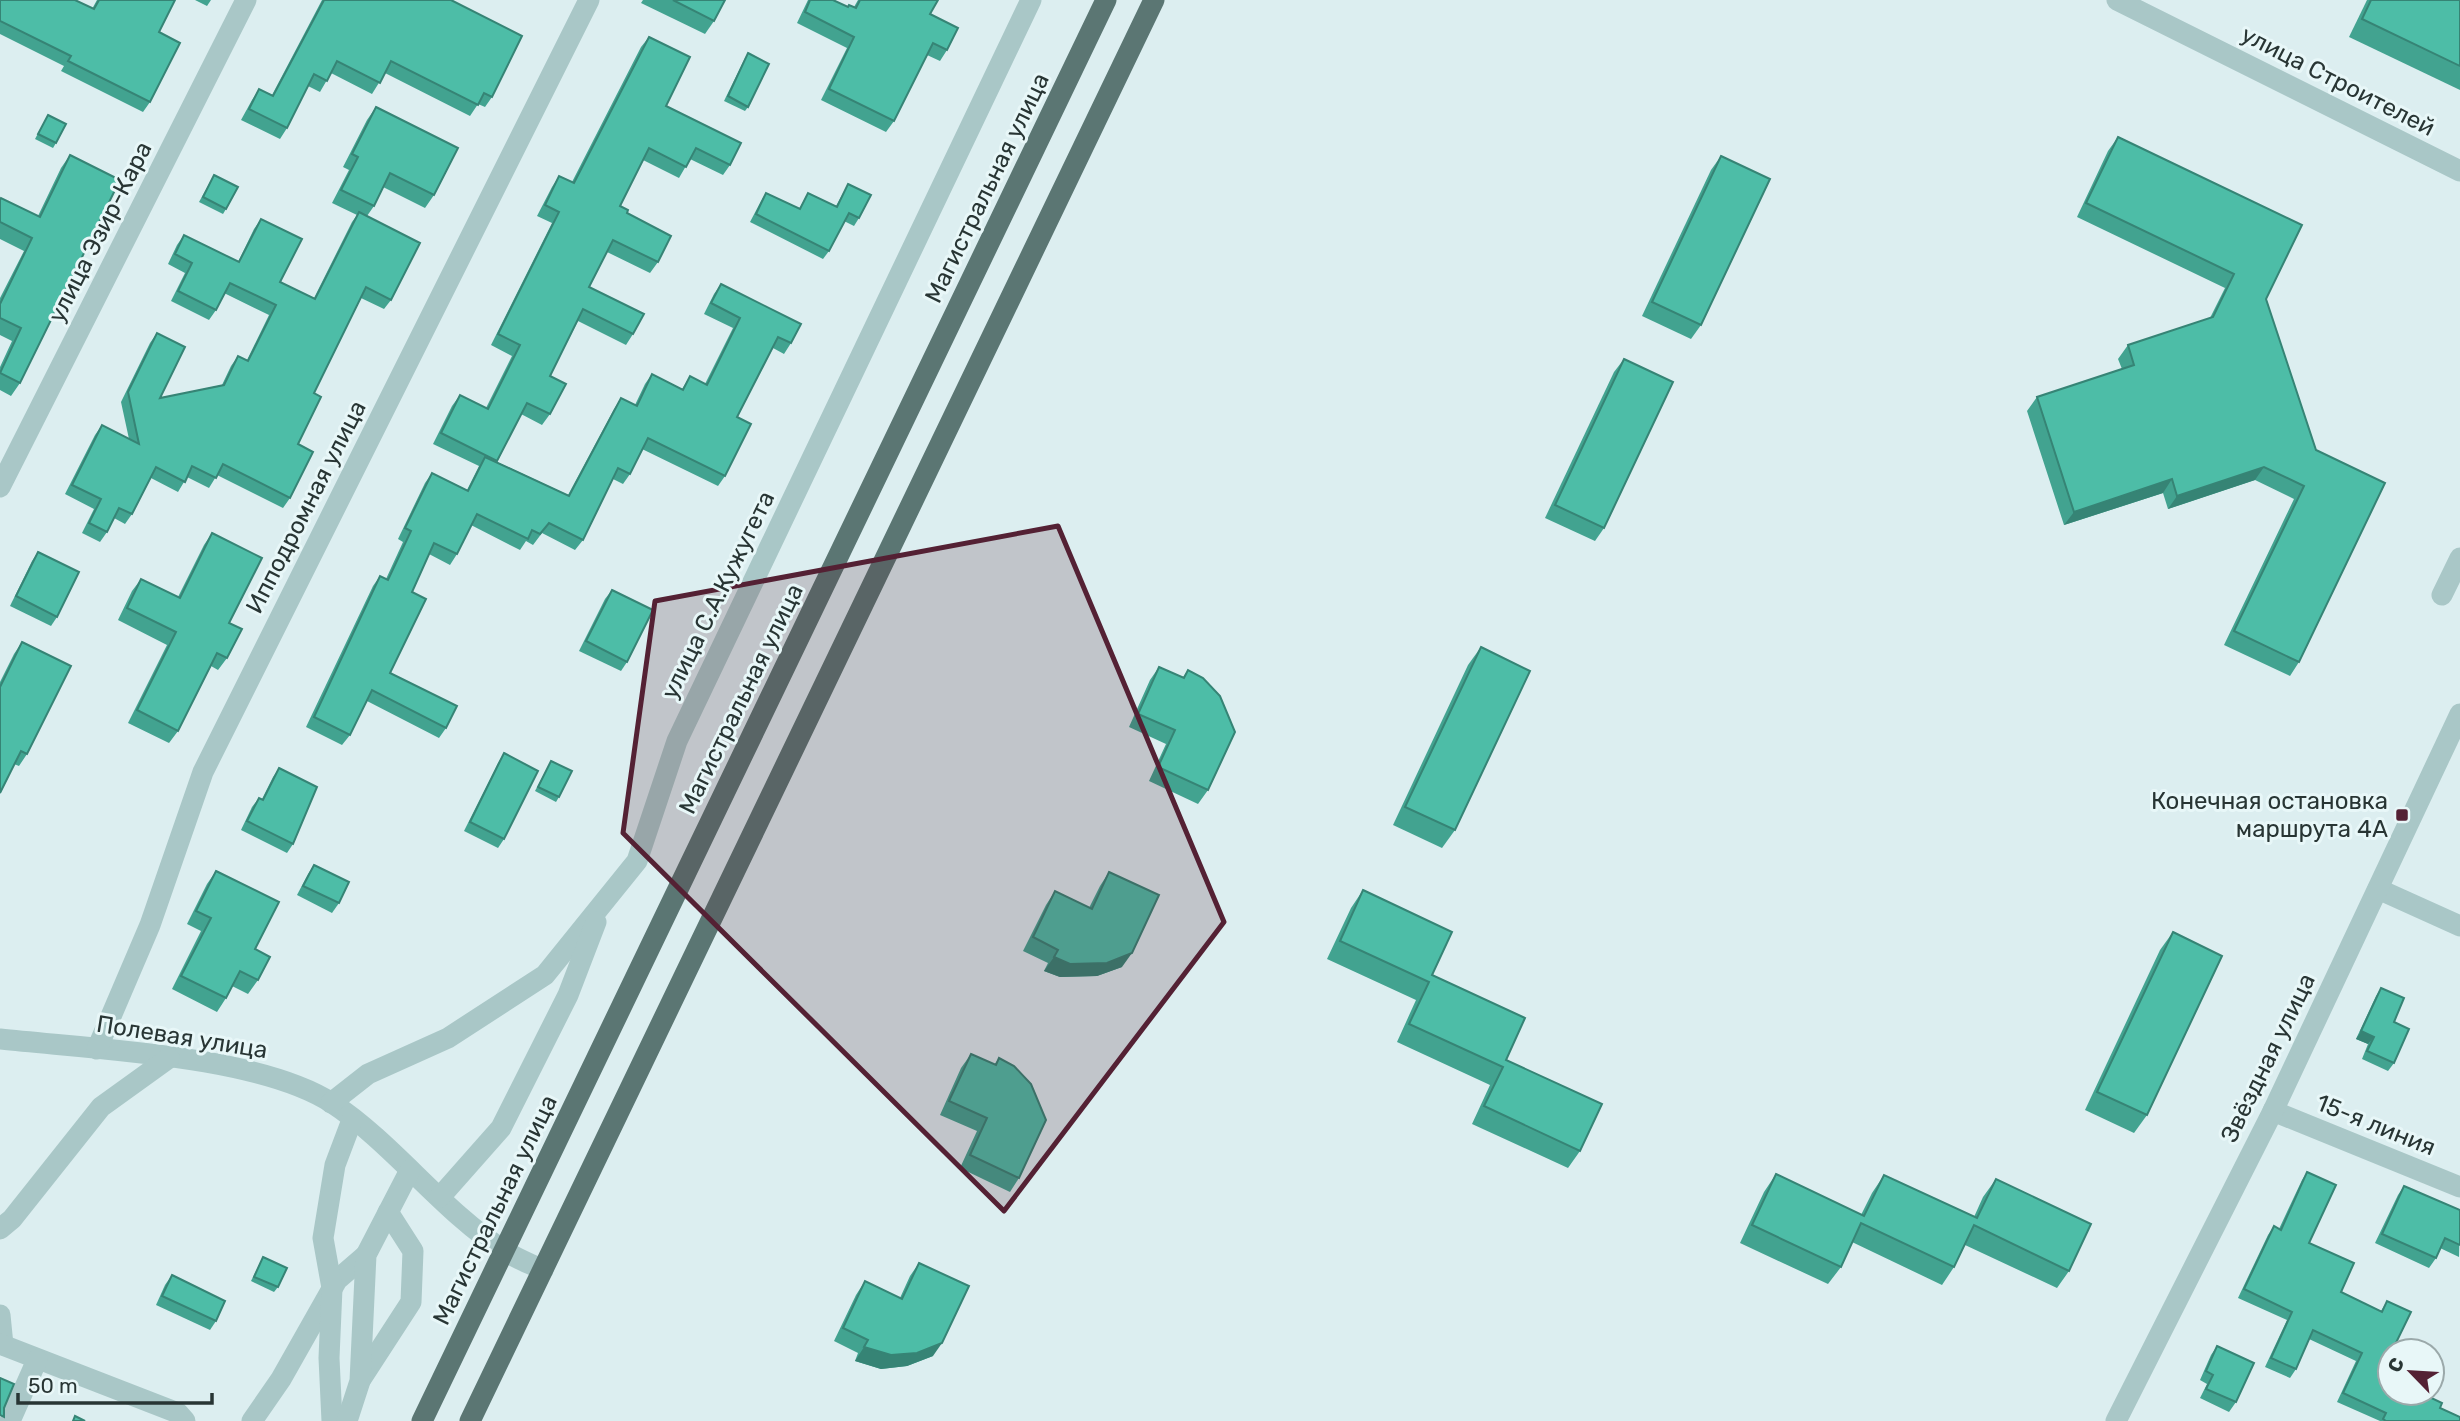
<svg xmlns="http://www.w3.org/2000/svg" width="2460" height="1421" font-family="Rubik,sans-serif">
<rect width="100%" height="100%" fill="#dceef0"/>
<g fill="none" stroke-linecap="round" stroke-linejoin="round">
<g stroke="#a9c7c7" stroke-width="21">
<path d="M 2117,0 L 2460,171"/>
<path d="M 0,487 L 246,0"/>
<path d="M 2442,595 L 2460,558"/>
<path d="M 2378,889 L 2460,926"/>
<path d="M 0,1039 C 90,1049 258,1055 332,1103 C 393,1143 443,1212 505,1251 C 517,1259 531,1264 543,1270"/>
<path d="M 97,1049 L 150,925 L 203,772 L 589,0"/>
<path d="M 331,1103 L 368,1074 L 448,1038 L 545,975 L 637,861 L 677,741 L 1031,0"/>
<path d="M 2273,1111 L 2460,1187"/>
<path d="M 440,1197 L 501,1128 L 568,995 L 596,922"/>
<path d="M 0,1229 L 12,1219 L 101,1107 L 169,1058"/>
<path d="M 0,1315 L 3,1345"/>
<path d="M 0,1344 L 178,1413 L 185,1421"/>
<path d="M 361,1379 L 411,1302 L 413,1251 L 388,1212"/>
<path d="M 10,1421 L 37,1360"/>
<path d="M 252,1421 L 281,1379 L 337,1280 L 366,1255"/>
<path d="M 332,1421 L 329,1358 L 332,1288 L 323,1238 L 335,1165 L 352,1120"/>
<path d="M 347,1421 L 360,1381 L 366,1255 L 410,1170"/>
<path d="M 2116,1421 L 2273,1111 L 2460,714"/>
</g>
<g stroke="#5b7673" stroke-width="21">
<path d="M 422,1421 L 1106,0"/>
<path d="M 470,1421 L 1154,0"/>
</g>
</g>
<g fill="#42a390">
<path d="M 0,0 L 92,9 L 97,0 L 175,0 L 159,32 L 150,102 L 143,112 L 61,71 L 64,66 L 0,34 Z"/>
<path d="M 195,0 L 211,0 L 207,6 Z"/>
<path d="M 322,0 L 451,0 L 492,97 L 485,107 L 478,104 L 470,116 L 385,73 L 372,94 L 331,73 L 320,92 L 308,86 L 287,128 L 280,139 L 241,120 L 252,100 L 259,89 L 272,95 Z"/>
<path d="M 643,0 L 725,0 L 714,21 L 705,34 L 641,3 Z"/>
<path d="M 808,0 L 833,0 L 848,7 L 854,7 L 858,0 L 938,0 L 930,14 L 947,50 L 940,61 L 927,55 L 894,121 L 886,132 L 821,100 L 847,48 L 797,23 Z"/>
<path d="M 2367,0 L 2460,0 L 2460,90 L 2349,37 Z"/>
<path d="M 649,37 L 666,106 L 730,165 L 723,175 L 690,159 L 679,178 L 643,160 L 620,206 L 627,213 L 658,262 L 650,273 L 607,252 L 589,287 L 633,334 L 626,345 L 578,321 L 550,376 L 550,414 L 542,425 L 521,414 L 497,462 L 568,495 L 614,409 L 621,398 L 635,405 L 645,384 L 652,374 L 682,389 L 690,376 L 705,384 L 733,328 L 704,314 L 714,294 L 721,284 L 791,343 L 784,354 L 773,348 L 737,417 L 725,476 L 718,486 L 642,449 L 630,474 L 623,484 L 613,479 L 583,540 L 575,550 L 542,533 L 533,545 L 526,541 L 520,550 L 471,525 L 457,554 L 450,565 L 429,554 L 412,592 L 390,673 L 446,728 L 439,738 L 367,701 L 350,735 L 342,745 L 306,727 L 373,586 L 380,576 L 386,579 L 403,542 L 398,539 L 425,483 L 432,473 L 467,490 L 479,466 L 433,444 L 452,406 L 460,395 L 486,408 L 512,356 L 491,345 L 552,223 L 537,216 L 552,187 L 559,176 L 572,182 L 641,47 Z"/>
<path d="M 748,53 L 748,107 L 745,111 L 724,101 L 745,58 Z"/>
<path d="M 376,107 L 434,195 L 425,208 L 383,187 L 374,206 L 367,216 L 391,300 L 384,309 L 361,298 L 314,393 L 298,444 L 290,498 L 283,508 L 217,475 L 209,488 L 187,477 L 178,492 L 151,478 L 132,514 L 125,524 L 114,518 L 107,532 L 100,542 L 82,533 L 94,509 L 65,494 L 95,435 L 102,425 L 129,439 L 121,402 L 150,343 L 157,333 L 160,398 L 222,385 L 231,366 L 238,356 L 247,360 L 269,315 L 224,293 L 216,310 L 209,320 L 171,301 L 185,273 L 168,264 L 177,245 L 184,235 L 238,262 L 254,229 L 261,219 L 280,282 L 314,298 L 352,222 L 357,215 L 332,203 L 349,170 L 343,167 L 367,120 Z"/>
<path d="M 48,115 L 56,143 L 53,148 L 35,139 Z"/>
<path d="M 2118,137 L 2266,299 L 2316,450 L 2299,662 L 2290,676 L 2224,645 L 2294,499 L 2255,480 L 2168,509 L 2163,493 L 2064,525 L 2027,411 L 2037,397 L 2122,369 L 2118,359 L 2128,345 L 2210,318 L 2225,288 L 2077,217 L 2108,151 Z"/>
<path d="M 70,155 L 20,383 L 11,396 L 0,390 L 0,367 L 12,341 L 0,335 L 0,298 L 24,251 L 0,239 L 0,200 L 38,216 L 61,168 Z"/>
<path d="M 1721,156 L 1701,325 L 1691,339 L 1642,316 L 1711,170 Z"/>
<path d="M 214,175 L 226,209 L 223,214 L 199,202 Z"/>
<path d="M 848,184 L 859,218 L 854,226 L 844,221 L 829,251 L 823,259 L 750,222 L 761,201 L 766,193 L 799,209 L 808,193 L 836,206 Z"/>
<path d="M 1624,359 L 1604,528 L 1595,541 L 1545,518 L 1614,372 Z"/>
<path d="M 212,533 L 229,623 L 227,658 L 218,670 L 211,666 L 178,731 L 169,743 L 128,723 L 167,645 L 118,620 L 132,591 L 141,579 L 178,597 L 204,545 Z"/>
<path d="M 38,552 L 57,617 L 51,626 L 10,606 L 32,561 Z"/>
<path d="M 612,590 L 627,662 L 621,671 L 579,651 L 605,599 Z"/>
<path d="M 22,642 L 27,754 L 19,766 L 14,764 L 0,793 L 0,682 L 14,654 Z"/>
<path d="M 1481,647 L 1455,830 L 1442,848 L 1393,825 L 1468,665 Z"/>
<path d="M 1159,667 L 1183,677 L 1188,670 L 1208,790 L 1198,804 L 1149,781 L 1166,744 L 1129,727 L 1150,680 Z"/>
<path d="M 504,753 L 504,839 L 498,848 L 464,831 L 498,763 Z"/>
<path d="M 551,761 L 559,797 L 556,802 L 535,791 Z"/>
<path d="M 279,768 L 293,844 L 287,853 L 241,830 L 252,807 L 259,798 L 262,799 L 273,777 Z"/>
<path d="M 314,865 L 339,903 L 332,913 L 297,895 L 308,874 Z"/>
<path d="M 216,871 L 255,949 L 258,980 L 248,994 L 232,986 L 226,998 L 217,1012 L 172,989 L 201,931 L 187,924 L 207,884 Z"/>
<path d="M 1109,872 L 1122,967 L 1097,976 L 1060,977 L 1044,971 L 1048,963 L 1023,951 L 1046,905 L 1055,891 L 1089,908 L 1100,886 Z"/>
<path d="M 1363,890 L 1432,975 L 1506,1060 L 1580,1151 L 1568,1168 L 1472,1124 L 1490,1085 L 1397,1042 L 1416,1000 L 1327,959 L 1351,908 Z"/>
<path d="M 2173,932 L 2147,1115 L 2134,1133 L 2085,1110 L 2160,950 Z"/>
<path d="M 2381,988 L 2394,1022 L 2394,1063 L 2388,1071 L 2362,1059 L 2368,1044 L 2356,1039 L 2376,996 Z"/>
<path d="M 971,1054 L 994,1065 L 999,1058 L 1019,1178 L 1010,1192 L 960,1168 L 977,1131 L 940,1115 L 961,1068 Z"/>
<path d="M 2307,1172 L 2309,1243 L 2341,1292 L 2381,1311 L 2387,1301 L 2380,1374 L 2440,1408 L 2460,1421 L 2380,1421 L 2337,1402 L 2356,1361 L 2309,1339 L 2296,1369 L 2290,1378 L 2265,1367 L 2287,1320 L 2238,1298 L 2268,1235 L 2274,1226 L 2279,1229 L 2302,1180 Z"/>
<path d="M 1776,1174 L 1861,1215 L 1872,1193 L 1884,1175 L 1974,1217 L 1983,1197 L 1996,1179 L 2069,1271 L 2057,1288 L 1965,1245 L 1954,1267 L 1942,1285 L 1852,1242 L 1841,1267 L 1828,1284 L 1740,1243 L 1764,1192 Z"/>
<path d="M 2404,1186 L 2460,1210 L 2459,1257 L 2440,1248 L 2436,1258 L 2429,1268 L 2375,1243 L 2398,1195 Z"/>
<path d="M 263,1257 L 278,1287 L 274,1292 L 251,1281 Z"/>
<path d="M 919,1263 L 933,1356 L 907,1366 L 881,1369 L 855,1361 L 858,1353 L 834,1341 L 856,1295 L 865,1281 L 900,1298 L 910,1276 Z"/>
<path d="M 172,1275 L 216,1321 L 210,1330 L 156,1305 L 165,1285 Z"/>
<path d="M 2217,1346 L 2236,1402 L 2229,1412 L 2200,1398 L 2207,1384 L 2200,1380 L 2211,1355 Z"/>
</g>
<g fill="#368475">
<path d="M 2264,467 L 2255,480 L 2168,509 L 2177,496 Z"/>
<path d="M 2172,479 L 2163,493 L 2064,525 L 2074,512 Z"/>
<path d="M 1132,953 L 1122,967 L 1097,976 L 1060,977 L 1044,971 L 1054,957 Z"/>
<path d="M 2361,1031 L 2374,1037 L 2368,1044 L 2356,1039 Z"/>
<path d="M 942,1343 L 933,1356 L 907,1366 L 881,1369 L 855,1361 L 864,1347 Z"/>
</g>
<g fill="#4dbda7" stroke="#368475" stroke-width="2">
<path d="M 0,0 L 75,0 L 94,9 L 99,0 L 175,0 L 159,32 L 180,43 L 150,102 L 68,61 L 71,56 L 0,21 Z"/>
<path d="M 324,0 L 451,0 L 522,36 L 492,97 L 484,93 L 478,105 L 391,61 L 380,83 L 337,61 L 327,81 L 314,74 L 287,128 L 249,109 L 259,89 L 273,96 Z"/>
<path d="M 673,0 L 725,0 L 714,21 Z"/>
<path d="M 810,0 L 833,0 L 848,7 L 849,5 L 856,8 L 860,0 L 938,0 L 930,14 L 958,28 L 947,50 L 933,43 L 894,121 L 829,89 L 854,37 L 805,12 Z"/>
<path d="M 2371,0 L 2460,0 L 2460,66 L 2362,19 Z"/>
<path d="M 649,37 L 690,57 L 666,106 L 741,143 L 730,165 L 696,148 L 686,167 L 649,148 L 620,206 L 628,210 L 627,213 L 671,236 L 658,262 L 613,240 L 589,287 L 644,314 L 633,334 L 583,309 L 550,376 L 566,384 L 550,414 L 527,403 L 497,461 L 441,433 L 460,395 L 488,409 L 520,345 L 498,334 L 559,212 L 545,205 L 559,176 L 574,183 Z"/>
<path d="M 748,53 L 769,64 L 748,107 L 728,96 Z"/>
<path d="M 376,107 L 458,148 L 434,195 L 390,173 L 374,206 L 341,190 L 358,157 L 352,154 Z"/>
<path d="M 48,115 L 66,124 L 56,143 L 38,134 Z"/>
<path d="M 2118,137 L 2302,225 L 2266,299 L 2316,450 L 2385,483 L 2299,662 L 2234,631 L 2304,486 L 2264,467 L 2177,496 L 2172,479 L 2074,512 L 2037,397 L 2134,365 L 2128,345 L 2213,317 L 2234,274 L 2086,203 Z"/>
<path d="M 70,155 L 120,180 L 20,383 L 0,373 L 21,328 L 0,318 L 0,304 L 32,238 L 0,222 L 0,200 L 1,198 L 40,217 Z"/>
<path d="M 1721,156 L 1770,179 L 1701,325 L 1652,302 Z"/>
<path d="M 214,175 L 238,187 L 226,209 L 203,197 Z"/>
<path d="M 848,184 L 871,195 L 859,218 L 849,213 L 829,251 L 756,214 L 766,193 L 800,209 L 808,193 L 837,207 Z"/>
<path d="M 359,212 L 420,243 L 391,300 L 366,287 L 314,393 L 321,397 L 298,444 L 313,452 L 290,498 L 223,464 L 216,478 L 192,466 L 185,482 L 156,467 L 132,514 L 119,508 L 107,532 L 89,523 L 101,499 L 72,485 L 102,425 L 139,444 L 128,392 L 157,333 L 185,347 L 160,398 L 224,385 L 238,356 L 248,361 L 276,305 L 230,283 L 216,310 L 178,291 L 192,263 L 175,254 L 184,235 L 239,262 L 261,219 L 302,239 L 280,282 L 315,299 Z"/>
<path d="M 721,284 L 801,324 L 791,343 L 778,337 L 737,417 L 751,424 L 725,476 L 648,438 L 630,474 L 618,468 L 583,540 L 549,523 L 540,534 L 532,530 L 528,539 L 477,514 L 457,554 L 434,543 L 412,592 L 426,599 L 390,673 L 457,706 L 446,728 L 372,690 L 350,735 L 314,717 L 380,576 L 388,580 L 411,531 L 405,528 L 432,473 L 468,491 L 485,457 L 569,496 L 621,398 L 637,406 L 652,374 L 683,390 L 690,376 L 707,385 L 740,318 L 711,303 Z"/>
<path d="M 1624,359 L 1673,382 L 1604,528 L 1555,505 Z"/>
<path d="M 212,533 L 262,558 L 229,623 L 242,629 L 227,658 L 217,653 L 178,731 L 137,710 L 176,632 L 127,608 L 141,579 L 180,598 Z"/>
<path d="M 38,552 L 79,572 L 57,617 L 16,596 Z"/>
<path d="M 612,590 L 653,610 L 627,662 L 586,641 Z"/>
<path d="M 22,642 L 71,666 L 27,754 L 21,751 L 0,793 L 0,687 Z"/>
<path d="M 1481,647 L 1530,671 L 1455,830 L 1405,807 Z"/>
<path d="M 1159,667 L 1184,678 L 1188,670 L 1203,678 L 1220,696 L 1235,732 L 1208,790 L 1158,767 L 1175,730 L 1138,714 Z"/>
<path d="M 504,753 L 538,771 L 504,839 L 470,822 Z"/>
<path d="M 551,761 L 572,771 L 559,797 L 538,787 Z"/>
<path d="M 279,768 L 317,787 L 293,844 L 247,821 L 259,798 L 263,800 Z"/>
<path d="M 314,865 L 349,882 L 339,903 L 303,886 Z"/>
<path d="M 216,871 L 279,902 L 255,949 L 270,957 L 258,980 L 240,971 L 226,998 L 181,976 L 211,918 L 196,911 Z"/>
<path d="M 1109,872 L 1159,895 L 1132,953 L 1107,963 L 1070,964 L 1054,957 L 1058,950 L 1033,937 L 1055,891 L 1092,909 Z"/>
<path d="M 1363,890 L 1452,932 L 1432,975 L 1525,1018 L 1506,1060 L 1602,1104 L 1580,1151 L 1484,1106 L 1503,1067 L 1409,1024 L 1429,982 L 1340,941 Z"/>
<path d="M 2173,932 L 2222,956 L 2147,1115 L 2097,1092 Z"/>
<path d="M 2381,988 L 2404,998 L 2394,1022 L 2409,1029 L 2394,1063 L 2367,1051 L 2374,1037 L 2361,1031 Z"/>
<path d="M 971,1054 L 996,1065 L 999,1058 L 1014,1066 L 1031,1084 L 1046,1120 L 1019,1178 L 970,1155 L 987,1118 L 949,1101 Z"/>
<path d="M 2307,1172 L 2336,1185 L 2309,1243 L 2354,1263 L 2341,1292 L 2382,1312 L 2387,1301 L 2411,1312 L 2392,1351 L 2390,1351 L 2390,1354 L 2380,1374 L 2390,1379 L 2390,1393 L 2421,1393 L 2442,1403 L 2440,1408 L 2460,1417 L 2460,1421 L 2386,1421 L 2383,1419 L 2386,1413 L 2343,1393 L 2362,1353 L 2313,1330 L 2296,1369 L 2271,1358 L 2292,1312 L 2244,1289 L 2274,1226 L 2281,1230 Z"/>
<path d="M 1776,1174 L 1864,1216 L 1884,1175 L 1977,1218 L 1996,1179 L 2091,1224 L 2069,1271 L 1974,1225 L 1954,1267 L 1861,1223 L 1841,1267 L 1752,1225 Z"/>
<path d="M 2404,1186 L 2460,1210 L 2460,1245 L 2445,1238 L 2436,1258 L 2382,1234 Z"/>
<path d="M 263,1257 L 287,1268 L 278,1287 L 254,1277 Z"/>
<path d="M 919,1263 L 969,1286 L 942,1343 L 917,1353 L 891,1355 L 864,1347 L 868,1340 L 843,1328 L 865,1281 L 902,1299 Z"/>
<path d="M 172,1275 L 225,1301 L 216,1321 L 162,1296 Z"/>
<path d="M 2217,1346 L 2254,1363 L 2236,1402 L 2206,1389 L 2213,1375 L 2206,1371 Z"/>
<path d="M 0,1378 L 14,1384 L 4,1408 L 4,1417 L 0,1415 Z"/>
<path d="M 75,1416 L 85,1421 L 73,1421 Z"/>
</g>
<path fill="#542134" fill-opacity="0.2" stroke="#542134" stroke-width="5" stroke-linejoin="round" d="M 1058,526 L 1224,922 L 1004,1211 L 623,833 L 655,601 Z"/>
<rect fill="#542134" stroke="#e8f7f8" stroke-width="2.5" x="2395" y="808" width="14" height="14" rx="3.5"/>
<g text-anchor="middle" stroke-width="6" stroke-linejoin="round" paint-order="stroke">
<g font-size="24" fill="#283534" stroke="#e8f7f8">
<text transform="translate(2338 81) rotate(27)" y="8">улица Строителей</text>
<text transform="translate(987 188) rotate(-64)" y="8">Магистральная улица</text>
<text transform="translate(100 232) rotate(-63)" y="8">улица Эзир-Кара</text>
<text transform="translate(306 507) rotate(-63)" y="8">Ипподромная улица</text>
<text transform="translate(718 595) rotate(-64)" y="8">улица С.А.Кужугета</text>
<text transform="translate(741 699) rotate(-64)" y="8">Магистральная улица</text>
<text transform="translate(182 1037) rotate(9)" y="8">Полевая улица</text>
<text transform="translate(2268 1058) rotate(-64)" y="8">Звёздная улица</text>
<text transform="translate(2376 1125) rotate(22)" y="8">15-я линия</text>
<text transform="translate(495 1210) rotate(-64)" y="8">Магистральная улица</text>
</g>
<g font-size="24" fill="#283534" stroke="#e8f7f8" text-anchor="end">
<text x="2388" y="809">Конечная остановка<tspan x="2388" dy="28">маршрута 4А</tspan></text>
</g>
</g>
<g transform="translate(2411 1372) rotate(295)"><circle r="33" fill="#e8f7f8" stroke="#9ba9aa" stroke-width="2"/>
<path d="M0-5L12 26L0 18L-12 26Z" fill="#542134"/>
<text y="-10" font-size="19" font-weight="bold" text-anchor="middle" fill="#283534">С</text>
</g>
<path d="M18 1393v10h194v-10" fill="none" stroke="#283534" stroke-width="3.5"/>
<text x="28" y="1393" font-size="21" fill="#283534" stroke="#e8f7f8" stroke-width="5" paint-order="stroke">50 m</text>
</svg>
